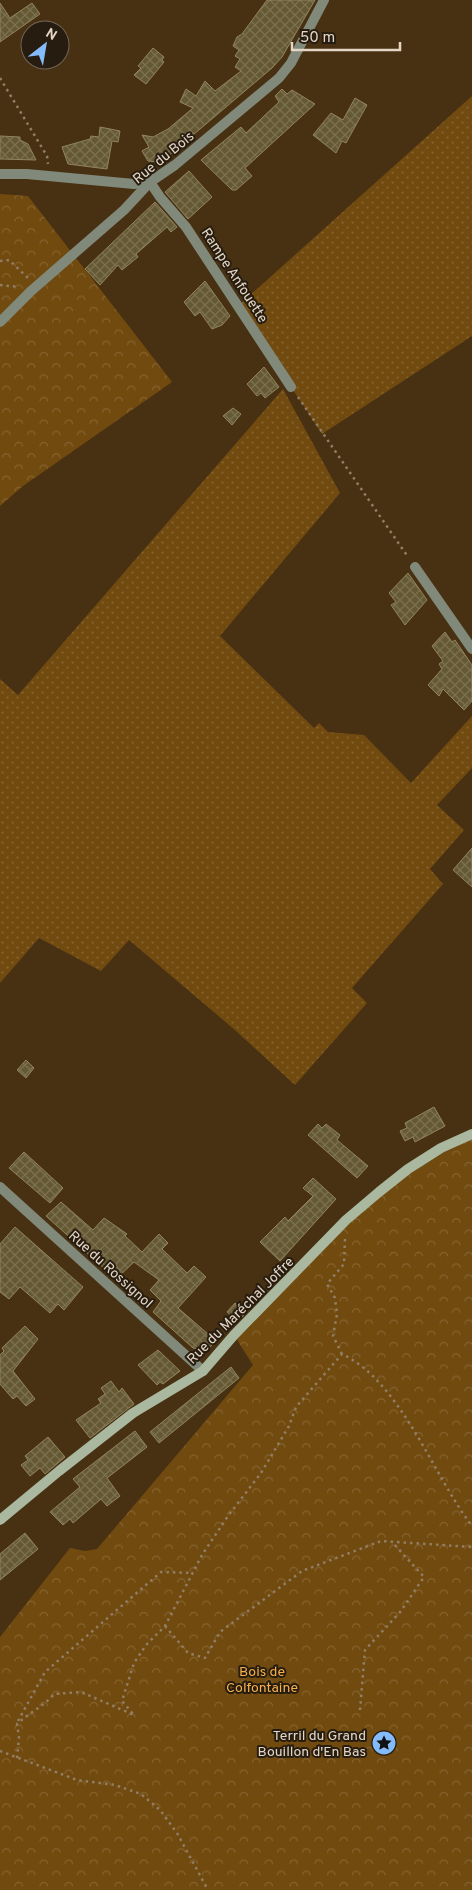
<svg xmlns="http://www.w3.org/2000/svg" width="472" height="1890" font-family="Overpass,sans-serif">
<defs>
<pattern id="grass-dots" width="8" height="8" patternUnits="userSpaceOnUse" patternTransform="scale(1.25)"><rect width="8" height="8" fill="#714a0f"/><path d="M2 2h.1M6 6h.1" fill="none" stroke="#856330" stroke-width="1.8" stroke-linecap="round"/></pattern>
<pattern id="forest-crowns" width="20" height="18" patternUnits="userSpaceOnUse" patternTransform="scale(1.25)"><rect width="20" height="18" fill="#714a0f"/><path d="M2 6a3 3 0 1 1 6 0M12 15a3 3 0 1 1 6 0" fill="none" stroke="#856330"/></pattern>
<pattern id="building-cross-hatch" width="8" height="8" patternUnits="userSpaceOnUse" patternTransform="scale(1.25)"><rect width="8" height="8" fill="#655934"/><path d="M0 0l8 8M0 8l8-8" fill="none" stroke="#7b7050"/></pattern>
</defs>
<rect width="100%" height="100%" fill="#483112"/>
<g fill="url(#grass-dots)">
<path d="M 472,96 L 472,336 L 322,434 L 238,306 Z"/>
<path d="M 283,389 L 340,493 L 220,636 L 314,728 L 319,723 L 328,732 L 364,735 L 411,783 L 472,716 L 472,768 L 437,805 L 464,830 L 430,869 L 443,884 L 352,988 L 367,1003 L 295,1085 L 235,1030 L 129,940 L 101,971 L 39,938 L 0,983 L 0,679 L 18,695 Z"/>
</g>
<g fill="url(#forest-crowns)">
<path d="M 0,194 L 28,196 L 172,382 L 23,486 L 0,506 Z"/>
<path d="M 472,1139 L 472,1890 L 0,1890 L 0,1637 L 70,1548 L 85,1551 L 97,1549 L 253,1365 L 234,1335 L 311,1259 L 408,1169 Z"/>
</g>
<g fill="url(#building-cross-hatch)" stroke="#91845e">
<path d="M 267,0 L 315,0 L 282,57 L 272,68 L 167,157 L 160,162 L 148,161 L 142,151 L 149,147 L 142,135 L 153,137 L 168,129 L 193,108 L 180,102 L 186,89 L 196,96 L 205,81 L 215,91 L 241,71 L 235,67 L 240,59 L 235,56 L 239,50 L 233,46 L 237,37 L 242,34 Z"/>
<path d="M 0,3 L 10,18 L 32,3 L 40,14 L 0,42 Z"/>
<path d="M 153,48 L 164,57 L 162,60 L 164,62 L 146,84 L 134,75 L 141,68 L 138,66 Z"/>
<path d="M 282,89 L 287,94 L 292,90 L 315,104 L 245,168 L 252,176 L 236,190 L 232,190 L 201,160 L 241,127 L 246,133 L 279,102 L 275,96 Z"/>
<path d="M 355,98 L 367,105 L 346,143 L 342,141 L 336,153 L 313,135 L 331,113 L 343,120 Z"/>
<path d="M 100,127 L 120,131 L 118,142 L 112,141 L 107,169 L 68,164 L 62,147 L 90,139 L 91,136 L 99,137 Z"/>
<path d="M 0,136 L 20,137 L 20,140 L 28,144 L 36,160 L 0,159 Z"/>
<path d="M 189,171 L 212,197 L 188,219 L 165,192 Z"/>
<path d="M 155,202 L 177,227 L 171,232 L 167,227 L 136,254 L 138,257 L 122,270 L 118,265 L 100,285 L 85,269 Z"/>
<path d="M 205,281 L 230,316 L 222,325 L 212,329 L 200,312 L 195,316 L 184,302 Z"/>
<path d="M 264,367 L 279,387 L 265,398 L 261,393 L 257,396 L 247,384 Z"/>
<path d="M 233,408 L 241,414 L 232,425 L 223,416 Z"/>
<path d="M 408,573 L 427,600 L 405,625 L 391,605 L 396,602 L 389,593 Z"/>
<path d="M 445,632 L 452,642 L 455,640 L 472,665 L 472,701 L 464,710 L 443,689 L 439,696 L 428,685 L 442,669 L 439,664 L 443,661 L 432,646 Z"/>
<path d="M 472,848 L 472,887 L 453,870 Z"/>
<path d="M 26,1060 L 34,1068 L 26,1078 L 17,1070 Z"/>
<path d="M 434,1107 L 445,1126 L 415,1142 L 413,1137 L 405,1141 L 400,1131 L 407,1128 L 405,1123 Z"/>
<path d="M 318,1124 L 322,1128 L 326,1124 L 340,1135 L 337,1140 L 368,1166 L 357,1178 L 308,1135 Z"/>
<path d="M 24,1152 L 63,1188 L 50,1203 L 9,1168 Z"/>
<path d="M 313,1178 L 336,1199 L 280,1261 L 260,1242 L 285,1217 L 288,1221 L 313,1196 L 303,1188 Z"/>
<path d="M 61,1202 L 93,1230 L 104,1218 L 127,1234 L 125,1236 L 142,1252 L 159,1234 L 168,1243 L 162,1249 L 187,1273 L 194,1266 L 206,1277 L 178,1308 L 216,1341 L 207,1350 L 193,1348 L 153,1312 L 161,1301 L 150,1290 L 159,1280 L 134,1262 L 116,1279 L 46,1216 Z"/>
<path d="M 15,1227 L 83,1287 L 64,1310 L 58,1304 L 50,1313 L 20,1287 L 9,1299 L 0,1292 L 0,1244 Z"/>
<path d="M 235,1303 L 246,1313 L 238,1321 L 227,1312 Z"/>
<path d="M 25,1326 L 38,1339 L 13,1371 L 35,1399 L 26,1406 L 17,1396 L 13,1399 L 0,1384 L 0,1355 L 4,1351 L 2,1348 Z"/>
<path d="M 158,1350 L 180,1371 L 163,1384 L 160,1382 L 157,1385 L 138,1365 Z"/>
<path d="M 231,1367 L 239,1378 L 159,1443 L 150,1432 Z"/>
<path d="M 111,1381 L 119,1392 L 122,1388 L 134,1404 L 90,1438 L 76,1420 L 101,1403 L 98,1399 L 105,1394 L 101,1388 Z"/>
<path d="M 135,1431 L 147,1447 L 107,1478 L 120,1496 L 107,1506 L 101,1499 L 73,1523 L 70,1519 L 63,1525 L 50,1512 L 80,1487 L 73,1479 Z"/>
<path d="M 48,1437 L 65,1457 L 45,1474 L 40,1468 L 30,1476 L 21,1465 L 28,1460 L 25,1456 Z"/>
<path d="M 25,1533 L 38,1549 L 0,1580 L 0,1554 Z"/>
</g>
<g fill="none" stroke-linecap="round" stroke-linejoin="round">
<g stroke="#917e65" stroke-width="2.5" stroke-dasharray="2.5 4" stroke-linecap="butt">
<path d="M 0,78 L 47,156 L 48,164"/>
<path d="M 0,261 L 9,260 L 28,278"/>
<path d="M 0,285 L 19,287"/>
<path d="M 298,397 L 408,557"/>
<path d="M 342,1354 L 333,1336 L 337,1314 L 335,1298 L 327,1284 L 344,1264 L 345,1239"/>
<path d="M 165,1626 L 188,1653 L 205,1658 L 220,1632 L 302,1571 L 381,1541 L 472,1547"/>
<path d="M 360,1710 L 365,1650 L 401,1611 L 424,1577 L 392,1542"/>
<path d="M 18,1721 L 45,1672 L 161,1572 L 193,1573"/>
<path d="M 0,1751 L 77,1780 L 115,1785 L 141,1794 L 160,1810 L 177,1833 L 208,1890"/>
<path d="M 17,1758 L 19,1737 L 17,1724 C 30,1712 43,1707 54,1694 L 81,1692 L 134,1715 L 122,1701 L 134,1663 L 146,1645 L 165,1626 L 202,1555 L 228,1516 L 261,1473 L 289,1426 L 296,1407 L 342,1354 C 401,1382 433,1475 472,1526"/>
</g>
<g stroke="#80897a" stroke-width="10">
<path d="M 0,174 L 27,174 L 134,184 L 150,182"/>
<path d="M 150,182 L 160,197 L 186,227 L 291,387"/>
<path d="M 0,322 L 31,291 L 124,210 L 150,182 L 175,165 L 279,78 L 291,63 L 324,0"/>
<path d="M 415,567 L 472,649"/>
<path d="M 0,1187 L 203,1371"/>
</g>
<path stroke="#a9b89f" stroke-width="10" d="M 0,1520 L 59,1471 L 133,1413 L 203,1371 L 234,1335 L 346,1220 L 379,1192 L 408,1169 L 441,1148 L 472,1134"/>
</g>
<defs>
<symbol id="sight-disc" viewBox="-11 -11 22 22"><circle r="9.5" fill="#84bcfb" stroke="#261c0f"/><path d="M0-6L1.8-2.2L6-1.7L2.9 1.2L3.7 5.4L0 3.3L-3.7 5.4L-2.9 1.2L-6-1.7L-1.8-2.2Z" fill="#111"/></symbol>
</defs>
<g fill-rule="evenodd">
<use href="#sight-disc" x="370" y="1729" width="28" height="28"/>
</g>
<g text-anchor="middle" stroke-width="4" stroke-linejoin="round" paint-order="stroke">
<g font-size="14" fill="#e4d6c5" stroke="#261c0f">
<text transform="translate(163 157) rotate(-39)" y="5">Rue du Bois</text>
<text transform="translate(235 275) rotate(57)" y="5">Rampe Anfouette</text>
<text transform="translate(111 1269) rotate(42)" y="5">Rue du Rossignol</text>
<text transform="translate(240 1310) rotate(-45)" y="5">Rue du Maréchal Joffre</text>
</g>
<g font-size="14" fill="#f7af4a" stroke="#261c0f">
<text x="262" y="1676">Bois de<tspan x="262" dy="16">Colfontaine</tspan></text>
</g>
<g font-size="14" fill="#e4d6c5" stroke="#261c0f" text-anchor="end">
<text x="366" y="1740">Terril du Grand<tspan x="366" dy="16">Bouillon d'En Bas</tspan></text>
</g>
</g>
<g transform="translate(45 45) rotate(31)"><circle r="24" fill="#261c0f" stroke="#726658"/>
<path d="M0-4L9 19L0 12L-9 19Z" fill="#84bcfb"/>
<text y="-8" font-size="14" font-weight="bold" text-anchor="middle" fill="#e4d6c5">N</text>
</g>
<path d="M292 42v8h108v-8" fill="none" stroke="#e4d6c5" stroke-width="2.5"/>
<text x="300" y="42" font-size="15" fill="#e4d6c5" stroke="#261c0f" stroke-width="4" paint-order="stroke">50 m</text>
</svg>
